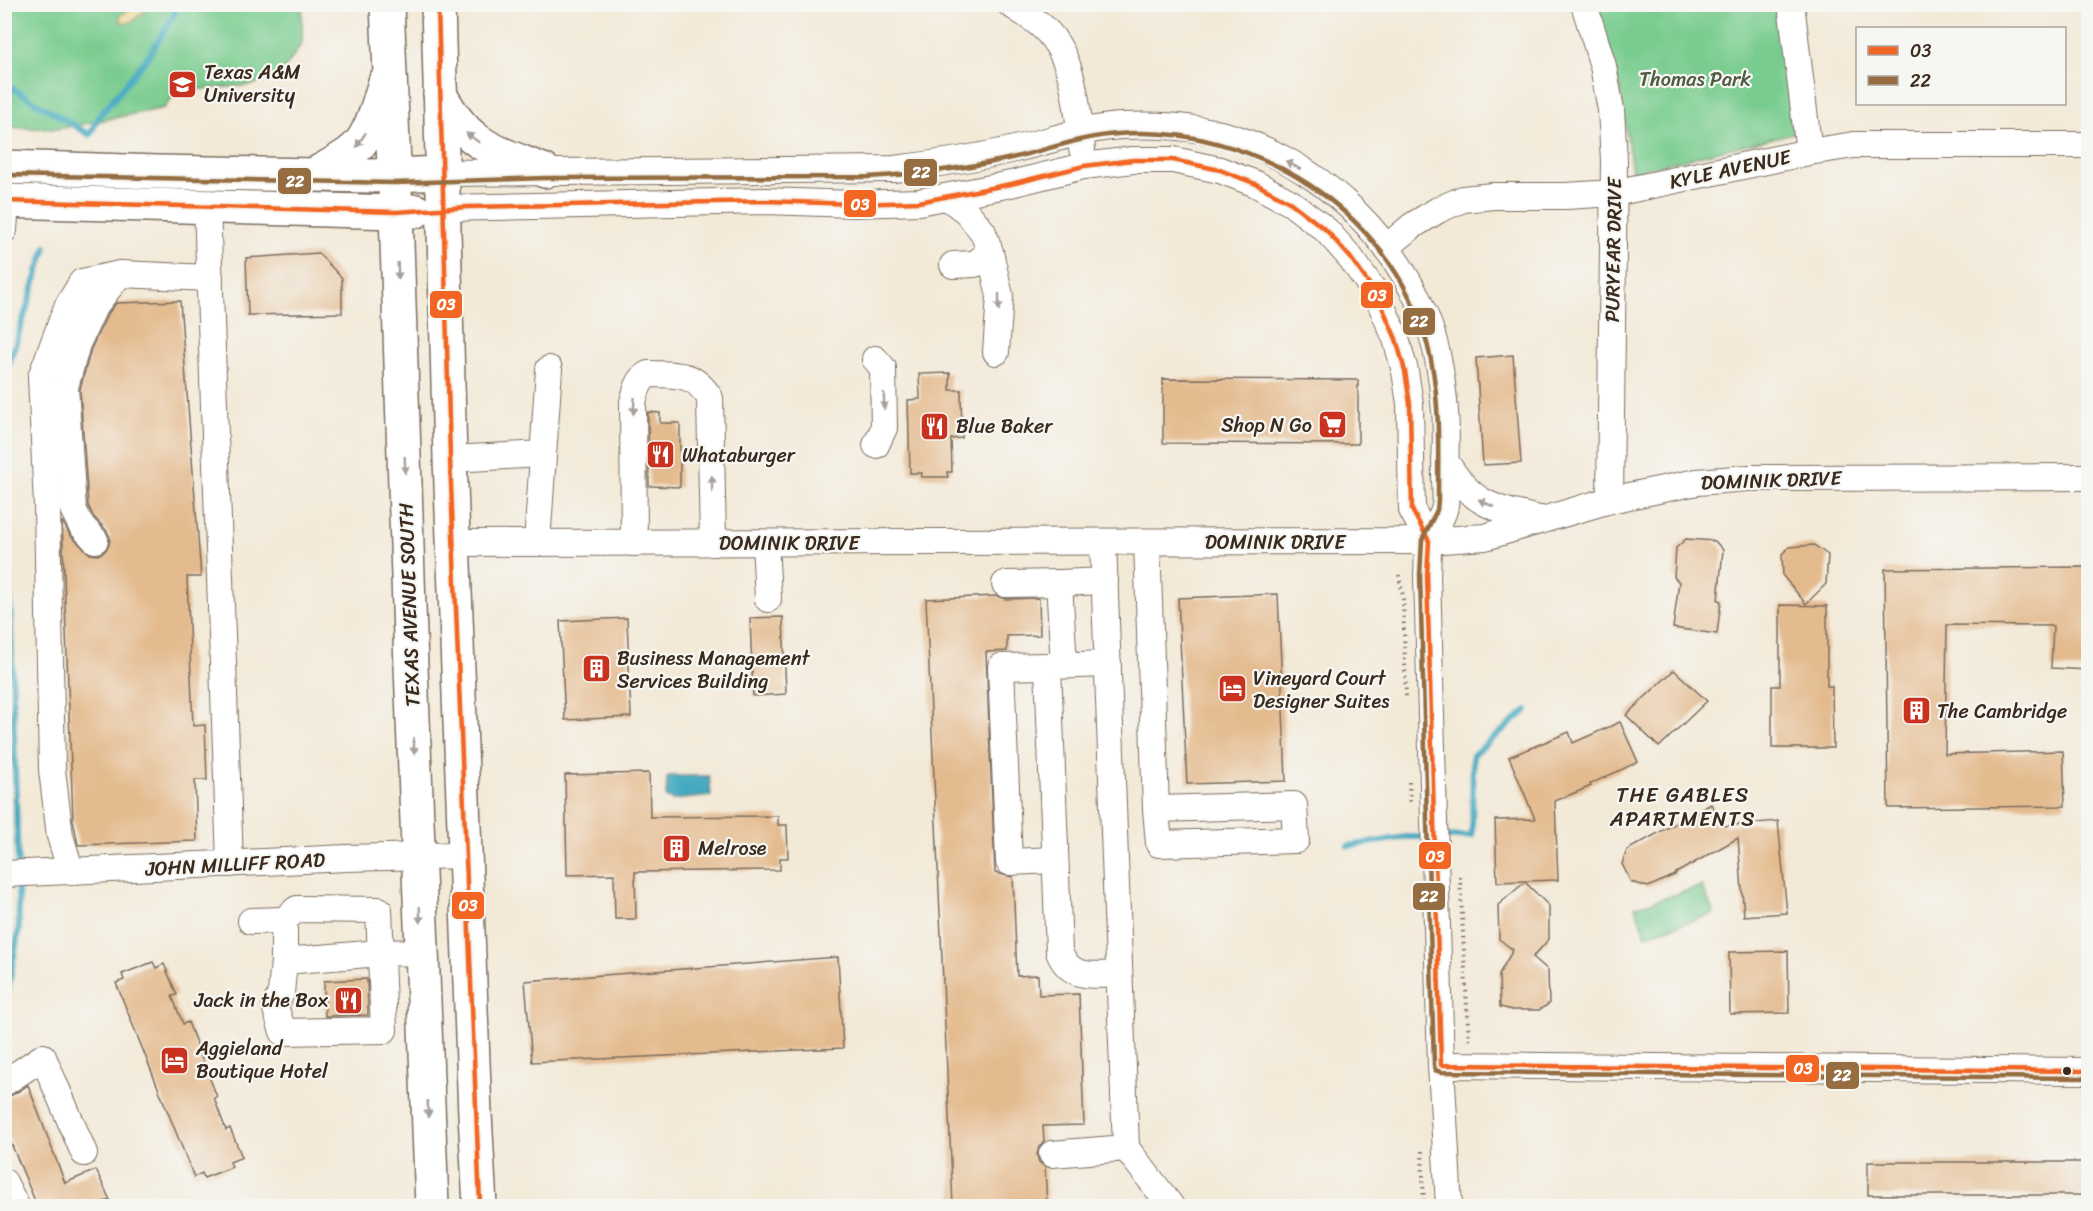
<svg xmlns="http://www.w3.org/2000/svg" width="2093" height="1211" font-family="Sriracha,sans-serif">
<rect width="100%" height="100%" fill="#f6f6f2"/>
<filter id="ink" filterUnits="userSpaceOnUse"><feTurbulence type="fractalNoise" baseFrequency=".0167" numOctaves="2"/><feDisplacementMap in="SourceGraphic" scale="12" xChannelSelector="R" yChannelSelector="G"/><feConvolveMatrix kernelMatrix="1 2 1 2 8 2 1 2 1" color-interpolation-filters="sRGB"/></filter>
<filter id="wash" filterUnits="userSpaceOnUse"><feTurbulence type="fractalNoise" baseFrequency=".008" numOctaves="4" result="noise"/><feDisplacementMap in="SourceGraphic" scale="24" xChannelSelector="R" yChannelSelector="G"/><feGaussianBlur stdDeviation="1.35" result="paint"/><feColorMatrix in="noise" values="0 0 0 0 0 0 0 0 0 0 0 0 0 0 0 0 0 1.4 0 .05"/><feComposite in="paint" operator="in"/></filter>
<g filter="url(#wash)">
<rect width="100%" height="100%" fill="#f3e9d7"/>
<g fill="#79cc8f" stroke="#5a7b56" stroke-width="1.5">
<path d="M 5,5 L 302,5 L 302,43 L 282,73 L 252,85 L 177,91 L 164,108 L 58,129 L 5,127 Z"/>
<path d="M 1591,5 L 1779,5 L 1798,132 L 1632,172 L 1620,88 Z"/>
<path d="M 1702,886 L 1714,914 L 1646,935 L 1635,907 Z"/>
</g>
<path fill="#eeda9e" stroke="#94825e" stroke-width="1.5" d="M 138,4 L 146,5 L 145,11 L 131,22 L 121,22 L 120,16 Z"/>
<path fill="#40a8c0" stroke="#3e696f" stroke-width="1.5" d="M 669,776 L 709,776 L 711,796 L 672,800 L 666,797 L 667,778 Z"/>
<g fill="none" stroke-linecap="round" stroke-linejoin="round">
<g stroke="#40a8c0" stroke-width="6">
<path d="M 4,83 L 90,135 L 98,118 L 150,54 L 175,13 L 173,4"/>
<path d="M 4,380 L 46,247"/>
<path d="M 4,484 L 8,536 L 18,867"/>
<path d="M 1441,837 L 1472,836 L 1473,755 L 1527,710"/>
<path d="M 1348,846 L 1407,837 L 1428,837"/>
<path d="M 4,1010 L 19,929 L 18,880"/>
</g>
</g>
<g id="blocks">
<g fill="#e4bb8f">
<path d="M 318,253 L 342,278 L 342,313 L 248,315 L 246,258 Z"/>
<path d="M 180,301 L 201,577 L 187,577 L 193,726 L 205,725 L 207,780 L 195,780 L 197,841 L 78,845 L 73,820 L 62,521 L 70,535 L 90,554 L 98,555 L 105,551 L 109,545 L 110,537 L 106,530 L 93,516 L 88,505 L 80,389 L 91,349 L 107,315 L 116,303 Z"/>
<path d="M 1513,355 L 1521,463 L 1483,465 L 1476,358 Z"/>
<path d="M 950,373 L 950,390 L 961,390 L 962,438 L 951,439 L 952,472 L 947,472 L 948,477 L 921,477 L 922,473 L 910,473 L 908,400 L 920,399 L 919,374 Z"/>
<path d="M 1163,379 L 1358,380 L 1358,444 L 1163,443 Z"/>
<path d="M 648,412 L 660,413 L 660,423 L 680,423 L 680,487 L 649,486 Z"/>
<path d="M 1686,539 L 1715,541 L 1723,550 L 1718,600 L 1721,601 L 1717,634 L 1673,628 L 1679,582 L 1674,577 L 1676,548 Z"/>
<path d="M 1814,545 L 1828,555 L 1826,584 L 1806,604 L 1783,576 L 1782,554 L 1789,547 Z"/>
<path d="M 2088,567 L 2088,670 L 2051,668 L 2053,626 L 1947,625 L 1945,754 L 2063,751 L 2065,806 L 1888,808 L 1885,569 Z"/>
<path d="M 1278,594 L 1286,781 L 1187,784 L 1178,598 Z"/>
<path d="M 997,596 L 1005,599 L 1039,598 L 1040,635 L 1007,636 L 1007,651 L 986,652 L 995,873 L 1013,877 L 1017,976 L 1038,975 L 1039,995 L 1079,994 L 1084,1125 L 1043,1126 L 1044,1141 L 1039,1147 L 1037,1155 L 1039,1162 L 1045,1167 L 1047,1206 L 953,1206 L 926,599 Z"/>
<path d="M 1780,605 L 1827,606 L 1827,686 L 1832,686 L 1833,748 L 1772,748 L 1772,686 L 1780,686 Z"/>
<path d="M 783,617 L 786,694 L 753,696 L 750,618 Z"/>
<path d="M 627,618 L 631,717 L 565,720 L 560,621 Z"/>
<path d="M 1674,670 L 1707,701 L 1659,747 L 1626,715 Z"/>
<path d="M 1620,722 L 1638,762 L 1590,784 L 1591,786 L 1555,801 L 1558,880 L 1497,882 L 1495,820 L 1535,819 L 1509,757 L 1569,732 L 1573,743 Z"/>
<path d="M 649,773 L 650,817 L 778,816 L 778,825 L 787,825 L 788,858 L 780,858 L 780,870 L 635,872 L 636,919 L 615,919 L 614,874 L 567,875 L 565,775 Z"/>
<path d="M 1711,804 L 1723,826 L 1778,821 L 1787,913 L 1744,916 L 1738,838 L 1676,873 L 1675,875 L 1648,887 L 1631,882 L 1622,864 L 1627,850 Z"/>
<path d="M 1525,882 L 1549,906 L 1549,939 L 1533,957 L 1548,970 L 1549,1004 L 1539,1010 L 1512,1010 L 1500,1007 L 1499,974 L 1513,950 L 1499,939 L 1498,905 Z"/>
<path d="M 1788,951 L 1789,1013 L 1730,1014 L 1729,952 Z"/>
<path d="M 838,957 L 843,1048 L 532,1062 L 525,981 Z"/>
<path d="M 153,962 L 156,968 L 164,964 L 177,995 L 172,996 L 183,1024 L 188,1022 L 217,1097 L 214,1098 L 226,1130 L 230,1128 L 242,1157 L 230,1162 L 232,1167 L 204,1178 L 202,1173 L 194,1177 L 116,983 L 124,980 L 122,974 Z"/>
<path d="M 367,979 L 368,1015 L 325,1016 L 324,981 Z"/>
<path d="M 28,1085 L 65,1183 L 96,1170 L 110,1200 L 94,1206 L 37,1206 L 4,1126 L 4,1098 L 12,1095 Z"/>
<path d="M 1868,1162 L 2083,1162 L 2084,1195 L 1868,1195 Z"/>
</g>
</g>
</g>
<g filter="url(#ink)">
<use href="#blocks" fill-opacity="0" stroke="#7b6d5f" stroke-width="1.5"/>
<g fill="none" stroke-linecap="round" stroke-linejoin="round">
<defs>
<g id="minor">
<path d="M 1010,4 C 1019,10 1029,16 1038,23 C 1075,52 1077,106 1082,149"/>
<path d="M 1584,4 L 1603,66 L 1611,110 L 1614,160 L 1610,500"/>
<path d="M 1791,4 L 1809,152"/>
<path d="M 442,173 L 894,169 C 936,164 978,158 1019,148 C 1053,140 1086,128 1121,126 C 1162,124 1208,127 1246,142 C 1328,173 1393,237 1426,318 C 1438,347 1442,379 1445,411 C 1447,433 1445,456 1445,479 C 1445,488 1447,501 1444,510 C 1441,521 1431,531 1429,543 C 1427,553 1428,564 1427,575 L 1441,1065 L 1449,1206"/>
<path d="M 947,197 L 966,211 L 983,232 L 990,252 L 1000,296 L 996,352"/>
<path d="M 207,206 L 230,864"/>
<path d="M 443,208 L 765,201 L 854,204 L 919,202 L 1011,184 L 1084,166 L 1133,160 L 1173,160 L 1220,170 L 1256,184 L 1291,203 L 1326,230 L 1350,257 L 1377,295 L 1396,339 L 1405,371 L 1410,404 L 1412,510 L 1429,541"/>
<path d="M 4,230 L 6,201"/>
<path d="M 1387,247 L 1412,226 L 1438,210 L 1463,199 L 1493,196 L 1566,196 L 1614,193 L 1809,152 L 1854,145 L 2088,145"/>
<path d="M 953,265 L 975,264 L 990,252"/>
<path d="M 875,359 L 883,368 L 884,428 L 876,445"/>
<path d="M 450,459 L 543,454"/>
<path d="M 1445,460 C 1471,504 1491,508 1539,519"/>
<path d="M 95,540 L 81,525 L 73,509 L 65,387 L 77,344 L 94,307 L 120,274"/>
<path d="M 1103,542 L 1126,1148 L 1171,1206"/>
<path d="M 1147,542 L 1156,809 L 1159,844 L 1296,840 L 1294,805 L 1156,809"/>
<path d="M 453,543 L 1429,541 L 1485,537 L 1610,500 L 1697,482 L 1748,478 L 2088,477"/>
<path d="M 537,543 L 549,369"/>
<path d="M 634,543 L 633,402 C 636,392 638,380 648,374 C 676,375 693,371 710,398 L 713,543"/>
<path d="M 765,543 L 768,599"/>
<path d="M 1005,584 L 1059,583"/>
<path d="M 1108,664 L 1048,666 L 1059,952 C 1070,980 1094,975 1119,974"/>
<path d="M 1064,665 L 1059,583 L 1105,581"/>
<path d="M 1048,666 L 1001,667 L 1009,862 L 1055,860"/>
<path d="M 71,872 L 60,836 L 52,770 L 47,505 L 41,377 L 67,307 L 82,282 L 120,274 L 210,278"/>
<path d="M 4,874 L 347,858 L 465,855"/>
<path d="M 251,921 L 284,920"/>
<path d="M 284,961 L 281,993 L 275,1006 L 283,1032 L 384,1030 L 379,910 L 297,909 L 284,920 L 284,961 L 380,953 L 422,952"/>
<path d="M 1441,1065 L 2088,1071"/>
<path d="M 4,1083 L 43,1057 L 84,1153"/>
<path d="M 1052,1154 L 1126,1148"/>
<path d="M 4,1182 L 16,1206"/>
</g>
<g id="major">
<path d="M 387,4 L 396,212 L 411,667 L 432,1206"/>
<path d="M 438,4 L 450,459 L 475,1114 L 480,1206"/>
<path d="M 440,94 C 468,147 493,150 545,171"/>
<path d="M 4,167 L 158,172 L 370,176 L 442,173"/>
<path d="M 315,174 C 329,166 344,159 356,148 C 371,134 379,102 385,82"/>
<path d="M 4,201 L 396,212 L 416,211"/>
</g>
</defs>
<use href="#minor" stroke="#7b6d5f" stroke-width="28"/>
<use href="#major" stroke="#7b6d5f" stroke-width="36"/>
<g stroke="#7b6d5f" stroke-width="4" stroke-dasharray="1.5 4.5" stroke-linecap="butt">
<path d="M 1399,575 L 1403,597 L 1406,697"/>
<path d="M 1409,782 L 1410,805"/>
<path d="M 1460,877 L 1469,1043"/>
<path d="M 1422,1151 L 1424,1206"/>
</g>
<use href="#minor" stroke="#fff" stroke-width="26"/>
<use href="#major" stroke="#fff" stroke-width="33"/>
<defs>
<g id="bus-1">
<path d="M 438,4 L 450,459 L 480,1206"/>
<path d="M 4,201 L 396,212 L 468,207 L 765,201 L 854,204 L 919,202 L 1011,184 L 1084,166 L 1133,160 L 1173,160 L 1220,170 L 1256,184 L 1291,203 L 1326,230 L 1350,257 L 1377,295 L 1396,339 L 1405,371 L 1410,404 L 1412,510 L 1429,541 L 1427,575 L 1441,1065 L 2088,1071"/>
</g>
<path id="bus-2" d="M 4,175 L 395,183 L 545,178 L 868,177 C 919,174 971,168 1020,156 C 1052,148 1085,136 1118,134 C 1252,123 1390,210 1427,343 C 1441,394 1438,448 1438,500 L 1437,510 L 1422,540 L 1420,575 L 1434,1065 L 1435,1070 L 1441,1072 L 2088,1078"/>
</defs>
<use href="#bus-1" stroke="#f6f6f2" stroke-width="9"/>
<use href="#bus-2" stroke="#f6f6f2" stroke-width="9"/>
<use href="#bus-1" stroke="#f26522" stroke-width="4.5"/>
<use href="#bus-2" stroke="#956d41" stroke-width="4.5"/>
</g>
<defs><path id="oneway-solid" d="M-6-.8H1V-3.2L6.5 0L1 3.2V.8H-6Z" transform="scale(1.5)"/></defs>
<g fill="#a79f9a">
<use href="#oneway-solid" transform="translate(473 138) rotate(-144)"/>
<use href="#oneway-solid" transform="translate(361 140) rotate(123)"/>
<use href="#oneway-solid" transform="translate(1293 165) rotate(-150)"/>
<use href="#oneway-solid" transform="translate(398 271) rotate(88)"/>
<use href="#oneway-solid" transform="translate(999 302) rotate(90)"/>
<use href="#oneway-solid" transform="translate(884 401) rotate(89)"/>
<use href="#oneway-solid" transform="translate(634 406) rotate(94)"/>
<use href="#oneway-solid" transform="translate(405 465) rotate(88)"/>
<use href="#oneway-solid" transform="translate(712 484) rotate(-91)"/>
<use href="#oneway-solid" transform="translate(1486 503) rotate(-154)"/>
<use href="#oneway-solid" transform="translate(414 746) rotate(88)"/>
<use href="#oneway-solid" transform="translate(420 915) rotate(88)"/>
<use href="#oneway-solid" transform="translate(428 1109) rotate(88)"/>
</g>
</g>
<defs>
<symbol id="university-square" viewBox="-11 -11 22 22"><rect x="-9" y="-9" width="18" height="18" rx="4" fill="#c8321e" stroke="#f6f6f2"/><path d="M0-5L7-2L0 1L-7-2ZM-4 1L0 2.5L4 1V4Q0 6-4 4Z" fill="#fff"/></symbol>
<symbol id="supermarket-square" viewBox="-11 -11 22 22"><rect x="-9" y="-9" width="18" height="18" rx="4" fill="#c8321e" stroke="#f6f6f2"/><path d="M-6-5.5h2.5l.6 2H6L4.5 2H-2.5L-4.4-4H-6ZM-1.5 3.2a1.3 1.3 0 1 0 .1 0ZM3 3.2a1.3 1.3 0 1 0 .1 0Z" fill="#fff"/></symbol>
<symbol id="restaurant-square" viewBox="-11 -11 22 22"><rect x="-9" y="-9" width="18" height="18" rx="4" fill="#c8321e" stroke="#f6f6f2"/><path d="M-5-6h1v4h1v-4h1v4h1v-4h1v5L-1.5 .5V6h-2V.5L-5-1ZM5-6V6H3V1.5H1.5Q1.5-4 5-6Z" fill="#fff"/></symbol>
<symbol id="building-square" viewBox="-11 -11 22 22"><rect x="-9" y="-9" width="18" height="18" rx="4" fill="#c8321e" stroke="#f6f6f2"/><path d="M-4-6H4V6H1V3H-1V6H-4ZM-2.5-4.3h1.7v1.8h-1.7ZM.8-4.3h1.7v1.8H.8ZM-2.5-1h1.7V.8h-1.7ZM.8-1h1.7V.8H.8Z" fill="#fff"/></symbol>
<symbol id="hotel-square" viewBox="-11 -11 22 22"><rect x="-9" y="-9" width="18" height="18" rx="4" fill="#c8321e" stroke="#f6f6f2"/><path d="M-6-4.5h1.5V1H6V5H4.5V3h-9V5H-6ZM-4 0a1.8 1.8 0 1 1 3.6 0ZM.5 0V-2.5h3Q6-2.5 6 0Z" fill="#fff"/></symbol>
</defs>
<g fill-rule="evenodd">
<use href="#university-square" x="166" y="68" width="33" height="33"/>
<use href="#supermarket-square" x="1316" y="408" width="33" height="33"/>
<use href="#restaurant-square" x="918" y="410" width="33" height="33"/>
<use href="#restaurant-square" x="644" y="438" width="33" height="33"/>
<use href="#building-square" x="580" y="652" width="33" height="33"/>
<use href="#hotel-square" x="1216" y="672" width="33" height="33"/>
<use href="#building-square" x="1900" y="694" width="33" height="33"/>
<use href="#building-square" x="660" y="832" width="33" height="33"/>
<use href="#restaurant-square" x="332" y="984" width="33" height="33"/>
<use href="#hotel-square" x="158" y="1044" width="33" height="33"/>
</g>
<circle fill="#3b2a1e" stroke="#f6f6f2" stroke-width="2" cx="2067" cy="1071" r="5"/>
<g text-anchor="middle" stroke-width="4.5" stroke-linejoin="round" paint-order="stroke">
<g font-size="20" fill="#3b2a1e" stroke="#f6f6f2" text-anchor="start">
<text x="204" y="79">Texas A&amp;M<tspan x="204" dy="23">University</tspan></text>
<text x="1312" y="432" text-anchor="end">Shop N Go</text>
<text x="956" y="433">Blue Baker</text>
<text x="682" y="462">Whataburger</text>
<text x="617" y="665">Business Management<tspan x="617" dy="23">Services Building</tspan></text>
<text x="1253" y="685">Vineyard Court<tspan x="1253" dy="23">Designer Suites</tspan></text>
<text x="1937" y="718">The Cambridge</text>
<text x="698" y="855">Melrose</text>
<text x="328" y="1007" text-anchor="end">Jack in the Box</text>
<text x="196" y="1055">Aggieland<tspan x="196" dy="23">Boutique Hotel</tspan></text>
</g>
<g font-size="20" fill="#4e5b40" stroke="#f6f6f2">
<text x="1695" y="86">Thomas Park</text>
</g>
<g font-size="20" fill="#3b2a1e" stroke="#f6f6f2">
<text transform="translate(1730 169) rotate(-12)" y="7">KYLE AVENUE</text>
<text transform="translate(1613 250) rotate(-89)" y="7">PURYEAR DRIVE</text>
<text transform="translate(1771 480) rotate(-2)" y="7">DOMINIK DRIVE</text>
<text x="1275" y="549">DOMINIK DRIVE</text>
<text x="789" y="550">DOMINIK DRIVE</text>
<text transform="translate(409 605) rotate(-92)" y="7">TEXAS AVENUE SOUTH</text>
<text transform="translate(235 864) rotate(-3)" y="7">JOHN MILLIFF ROAD</text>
</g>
<g font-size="21" letter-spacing="1.5" fill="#3b2a1e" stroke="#f6f6f2">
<text x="1683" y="802">THE GABLES<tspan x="1683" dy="24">APARTMENTS</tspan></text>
</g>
</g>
<g stroke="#f6f6f2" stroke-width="2">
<rect x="903" y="158" width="35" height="29" rx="6" fill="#956d41"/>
<rect x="277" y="167" width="35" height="28" rx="6" fill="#956d41"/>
<rect x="843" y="189" width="34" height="29" rx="6" fill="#f26522"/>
<rect x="1360" y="281" width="34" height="28" rx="6" fill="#f26522"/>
<rect x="429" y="290" width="34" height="29" rx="6" fill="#f26522"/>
<rect x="1402" y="307" width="34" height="29" rx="6" fill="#956d41"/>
<rect x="1418" y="841" width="34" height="29" rx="6" fill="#f26522"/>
<rect x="1412" y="882" width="34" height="29" rx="6" fill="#956d41"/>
<rect x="451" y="891" width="34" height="29" rx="6" fill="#f26522"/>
<rect x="1785" y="1054" width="35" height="29" rx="6" fill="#f26522"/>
<rect x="1825" y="1061" width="35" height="29" rx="6" fill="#956d41"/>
</g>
<g font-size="16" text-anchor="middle" font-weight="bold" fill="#fff">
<text x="921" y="178">22</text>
<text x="295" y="187">22</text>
<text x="860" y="210">03</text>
<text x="1377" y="301">03</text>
<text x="446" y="310">03</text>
<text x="1419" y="327">22</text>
<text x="1435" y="862">03</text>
<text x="1429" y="902">22</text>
<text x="468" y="911">03</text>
<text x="1803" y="1074">03</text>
<text x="1842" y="1081">22</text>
</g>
<rect width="2093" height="1211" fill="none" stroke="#f6f6f2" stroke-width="24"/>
<rect x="1856" y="27" width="210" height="78" fill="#f6f6f2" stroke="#aba49d" stroke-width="1.5"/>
<rect x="1868" y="46" width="30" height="9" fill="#f26522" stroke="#aba49d" stroke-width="1.5"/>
<text x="1910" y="57" font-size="18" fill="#3b2a1e">03</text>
<rect x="1868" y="76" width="30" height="9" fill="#956d41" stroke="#aba49d" stroke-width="1.5"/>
<text x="1910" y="87" font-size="18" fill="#3b2a1e">22</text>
</svg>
